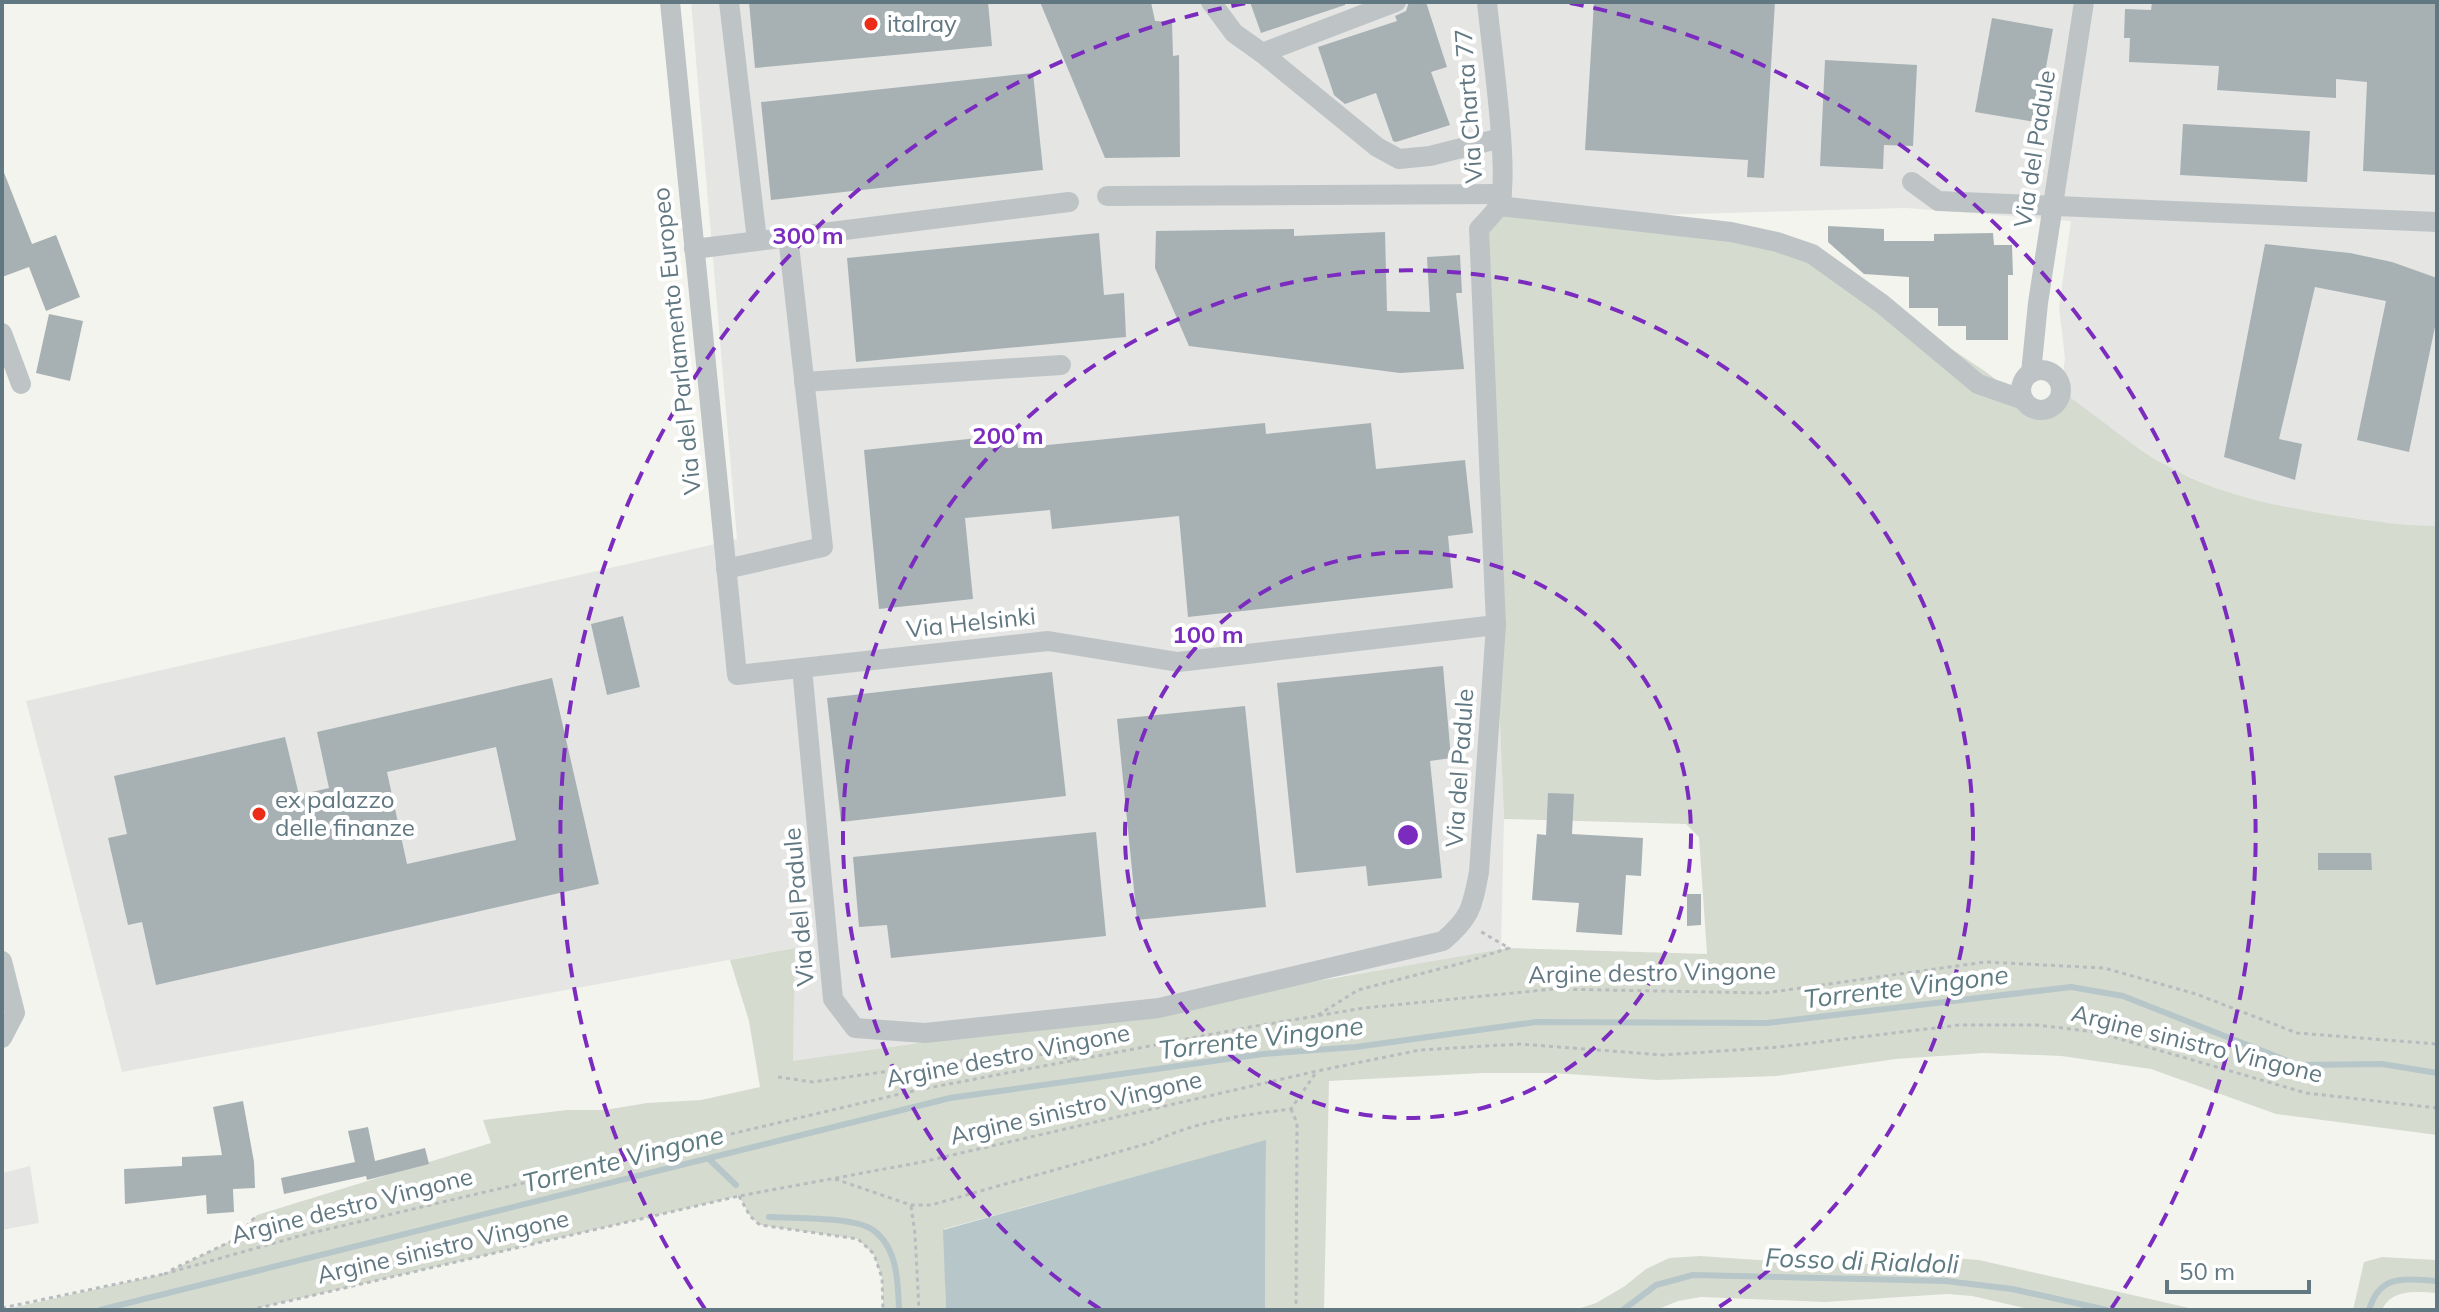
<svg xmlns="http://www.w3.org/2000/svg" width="2439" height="1312" font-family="Mulish,sans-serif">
<rect width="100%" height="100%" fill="#f4f4ef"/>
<g fill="#e5e5e3">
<path d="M 691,2 L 2437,2 L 2437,526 L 2407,526 L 2281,507 L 2232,495 L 2171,469 L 2123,438 L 2061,391 L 2065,358 L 2059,307 L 2071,221 L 1906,208 L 1585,217 L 1479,229 L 1504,819 L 1501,951 L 793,1062 L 794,948 L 122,1072 L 26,701 L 737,539 Z"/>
<path d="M 30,1166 L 39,1223 L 2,1230 L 2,1173 Z"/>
</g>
<g fill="#d6dbd0">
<path d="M 1499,206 L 1777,242 L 1941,342 L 1986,372 L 2033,408 L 2040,409 L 2050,407 L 2061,391 C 2098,416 2131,447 2171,468 C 2224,497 2281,507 2340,516 C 2373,521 2404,526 2437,526 L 2437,1135 L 2276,1114 L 2151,1069 L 2061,1056 L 1984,1053 L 1896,1059 L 1777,1076 L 1657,1080 L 1553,1073 L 1483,1073 L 1329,1081 L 1324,1310 L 1265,1310 L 1266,1141 L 944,1229 L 946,1310 L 883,1310 L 882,1278 L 874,1255 L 858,1239 L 760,1225 L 750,1216 L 739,1196 L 250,1310 L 2,1310 L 164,1274 L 233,1240 L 257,1215 L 491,1143 L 483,1120 L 567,1110 L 605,1110 L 647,1103 L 701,1100 L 760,1087 L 749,1021 L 730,960 L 795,948 L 793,1061 L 1159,1008 L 1509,948 L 1707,954 L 1699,837 L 1686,824 L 1504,819 L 1479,229 Z"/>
<path d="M 1700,1256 L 1804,1263 L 1870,1264 L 1927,1256 L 1979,1260 L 2198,1310 L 2033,1310 L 1972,1296 L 1947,1294 L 1825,1302 L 1701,1297 L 1678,1301 L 1656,1310 L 1575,1310 L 1596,1303 L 1625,1286 L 1646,1269 L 1669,1258 Z"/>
<path d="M 2382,1257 L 2437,1260 L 2437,1293 C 2417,1292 2392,1288 2382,1310 L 2353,1310 L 2364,1262 Z"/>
</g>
<path fill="#b7c6c9" d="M 1266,1140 L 1265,1310 L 946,1310 L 943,1230 Z"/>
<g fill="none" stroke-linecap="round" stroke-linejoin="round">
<g stroke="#b7c6c9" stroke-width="6">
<path d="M 710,1160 L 736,1185"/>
<path d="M 769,1217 C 793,1218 855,1217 873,1230 C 898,1248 898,1283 899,1310"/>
<path d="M 100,1310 L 950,1098 L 1263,1054 L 1356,1047 L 1536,1022 L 1767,1023 L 2071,987 L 2123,996 L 2298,1065 L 2382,1064 L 2437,1073"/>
<path d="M 1623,1310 L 1656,1285 L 1693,1275 L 1946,1281 L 2012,1289 L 2107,1310"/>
<path d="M 2369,1310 C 2380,1273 2405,1279 2437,1281"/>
</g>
</g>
<g fill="#a7b1b4" fill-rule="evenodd">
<path d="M 749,2 L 988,2 L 992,46 L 755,68 Z"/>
<path d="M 1040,2 L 1151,2 L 1155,21 L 1172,22 L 1173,56 L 1179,55 L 1180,157 L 1105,158 Z"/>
<path d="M 1250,2 L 1345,2 L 1345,5 L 1261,33 Z"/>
<path d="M 1409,2 L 1426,2 L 1447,67 L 1431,72 L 1450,125 L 1396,142 L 1393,141 L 1376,93 L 1345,104 L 1334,95 L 1318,47 L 1397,21 L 1395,16 L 1406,11 Z"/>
<path d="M 1594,2 L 1775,2 L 1764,178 L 1747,177 L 1748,160 L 1585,150 Z"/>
<path d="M 2152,2 L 2437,2 L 2437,175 L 2363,171 L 2367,82 L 2336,79 L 2336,98 L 2217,90 L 2219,66 L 2129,62 L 2130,38 L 2124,38 L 2125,9 L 2151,10 Z"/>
<path d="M 1992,18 L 2053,29 L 2036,122 L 1975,112 Z"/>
<path d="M 1825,60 L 1917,65 L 1913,146 L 1884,145 L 1883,169 L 1820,166 Z"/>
<path d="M 1033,73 L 1043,170 L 771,200 L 761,102 Z"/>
<path d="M 2183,124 L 2310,131 L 2307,182 L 2180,175 Z"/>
<path d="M 3,170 L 32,244 L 56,235 L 80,297 L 46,311 L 29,267 L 2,277 Z"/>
<path d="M 1828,226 L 1884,229 L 1884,241 L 1934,241 L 1934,234 L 1993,233 L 1994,245 L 2012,245 L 2013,275 L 2008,275 L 2008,340 L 1966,340 L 1966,326 L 1938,326 L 1938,308 L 1909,308 L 1909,277 L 1864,274 L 1828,242 Z"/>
<path d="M 1294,229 L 1294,236 L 1385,232 L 1387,311 L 1430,312 L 1427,257 L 1460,255 L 1462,293 L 1456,293 L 1464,369 L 1400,373 L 1189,346 L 1155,268 L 1156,231 Z"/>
<path d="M 1099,233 L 1104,295 L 1124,293 L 1126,337 L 856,362 L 847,258 Z"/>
<path d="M 2265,244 L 2350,253 L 2392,262 L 2437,278 L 2437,317 L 2409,452 L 2357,440 L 2386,301 L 2315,287 L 2279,439 L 2302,444 L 2295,480 L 2224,457 Z"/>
<path d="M 49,314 L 83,321 L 70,381 L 36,373 Z"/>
<path d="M 1265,423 L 1266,434 L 1371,423 L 1376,469 L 1465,460 L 1473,533 L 1448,536 L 1453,588 L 1188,617 L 1179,516 L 1052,529 L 1050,510 L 965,518 L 973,599 L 879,609 L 864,450 L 1016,434 L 1018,448 Z"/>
<path d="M 623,616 L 640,687 L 607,695 L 591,624 Z"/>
<path d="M 1443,666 L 1451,758 L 1430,761 L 1442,878 L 1368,886 L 1366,866 L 1296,873 L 1277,683 Z"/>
<path d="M 1052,672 L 1066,796 L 841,822 L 827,698 Z"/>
<path d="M 552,678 L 599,884 L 156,985 L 142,922 L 128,925 L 108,838 L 127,834 L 114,776 L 285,737 L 299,795 L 329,788 L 317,732 ZM 496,747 L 516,840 L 407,864 L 387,772 Z"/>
<path d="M 1245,706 L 1266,907 L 1137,920 L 1117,719 Z"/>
<path d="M 1548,793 L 1574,794 L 1572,834 L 1643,838 L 1641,876 L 1626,875 L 1622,935 L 1576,932 L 1579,903 L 1532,900 L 1537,834 L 1546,835 Z"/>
<path d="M 1096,832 L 1106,936 L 891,958 L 887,925 L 859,927 L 853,857 Z"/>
<path d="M 2318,853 L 2371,853 L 2372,870 L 2318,870 Z"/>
<path d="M 1687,894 L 1701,894 L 1701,925 L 1687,926 Z"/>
<path d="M 243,1101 L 254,1162 L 255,1188 L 233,1189 L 234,1212 L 207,1214 L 206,1195 L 125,1204 L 124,1169 L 182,1166 L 182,1157 L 222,1155 L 213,1107 Z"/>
<path d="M 368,1127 L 375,1161 L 425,1148 L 429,1164 L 367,1180 L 366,1176 L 284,1194 L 281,1178 L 355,1162 L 348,1131 Z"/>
</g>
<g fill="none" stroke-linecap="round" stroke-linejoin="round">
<g stroke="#b8bcbe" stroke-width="3" stroke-dasharray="4 4" stroke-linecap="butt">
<path d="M 1318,1015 L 1358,990 L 1466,962 L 1509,948 L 1478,930"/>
<path d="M 778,1077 L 813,1082 L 1022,1052 L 1075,1059"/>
<path d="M 1291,1109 L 1297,1123 L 1296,1310"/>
<path d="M 835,1179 L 911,1205 L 931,1205 L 1153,1142 C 1196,1121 1243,1115 1291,1109 L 1317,1071"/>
<path d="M 739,1196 L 750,1216 L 760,1225 L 858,1239 L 874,1254 L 882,1278 L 883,1310"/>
<path d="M 911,1206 L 915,1234 L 919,1310"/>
<path d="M 171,1270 L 234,1240 L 257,1215"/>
<path d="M 164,1274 L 303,1235 L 917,1090 L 1250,1027 L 1364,1008 L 1553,989 L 1765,993 L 1985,962 L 2104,968 L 2196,994 L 2297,1033 L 2437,1044"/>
<path d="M 2,1308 L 164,1274"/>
<path d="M 250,1310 L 739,1196 L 922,1162 L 1317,1071 L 1420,1050 L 1520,1044 L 1663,1055 L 1779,1047 L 1959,1025 L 2037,1025 L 2096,1032 L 2306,1093 L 2437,1108"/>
</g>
<g stroke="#bec4c6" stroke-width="20">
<path d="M 670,2 L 737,675 L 1048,641 L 1178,662 L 1496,625"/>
<path d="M 729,2 L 757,240"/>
<path d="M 1211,2 L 1234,33 L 1262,53 L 1396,2"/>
<path d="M 1262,53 L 1377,147 L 1399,159 L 1430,156 L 1501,138"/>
<path d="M 1912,182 L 1938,201 L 2437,222"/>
<path d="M 1107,196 L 1502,194"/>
<path d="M 1499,206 L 1731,232 L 1777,242 L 1812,254 L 1882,304 L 1978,384 L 2024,400"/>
<path d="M 694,249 L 1069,202"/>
<path d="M 2,333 L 21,384"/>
<circle cx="2041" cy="390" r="20"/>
<path d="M 2031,373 L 2038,303 L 2084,2"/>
<path d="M 804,382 L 1061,365"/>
<path d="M 726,569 L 823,547 L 788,236"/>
<path d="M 802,668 L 833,999 L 855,1028 L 925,1033 L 1159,1008 L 1443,941 C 1471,917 1472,908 1479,872 L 1496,625 L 1479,229 C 1485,222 1494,214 1499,205 C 1511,180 1490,37 1487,2"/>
<path d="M 2,961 L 15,1013 L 2,1038"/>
</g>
</g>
<g fill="none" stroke="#7b2cbf" stroke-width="4" stroke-dasharray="14 10">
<circle cx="1408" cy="835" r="283"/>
<path d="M1100 1309A565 565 0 1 1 1716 1309"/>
<path d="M705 1309A848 848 0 0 1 1246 3M1570 3A848 848 0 0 1 2111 1309"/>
</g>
<g fill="#ec2b18" stroke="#fff" stroke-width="3">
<circle cx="871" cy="24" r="8"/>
<circle cx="259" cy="814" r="8"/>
</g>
<g text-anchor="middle" stroke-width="8" stroke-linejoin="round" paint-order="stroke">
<g font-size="24" fill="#617882" stroke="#fff" text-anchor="start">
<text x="887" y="32">italray</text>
<text x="275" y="808">ex palazzo<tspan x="275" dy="28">delle finanze</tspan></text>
</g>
<g font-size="24" fill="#617882" stroke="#fff">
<text transform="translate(1469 106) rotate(-94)" y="8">Via Charta 77</text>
<text transform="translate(2035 149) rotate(-81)" y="8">Via del Padule</text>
<text transform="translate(677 341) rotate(-96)" y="8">Via del Parlamento Europeo</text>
<text transform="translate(971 623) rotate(-6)" y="8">Via Helsinki</text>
<text transform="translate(1460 768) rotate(-86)" y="8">Via del Padule</text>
<text transform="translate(799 907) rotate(-95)" y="8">Via del Padule</text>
<text transform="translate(1652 973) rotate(-1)" y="8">Argine destro Vingone</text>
<text transform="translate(2197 1044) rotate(14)" y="8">Argine sinistro Vingone</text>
<text transform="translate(1008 1056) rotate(-11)" y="8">Argine destro Vingone</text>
<text transform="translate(1076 1108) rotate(-13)" y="8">Argine sinistro Vingone</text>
<text transform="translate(352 1206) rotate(-14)" y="8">Argine destro Vingone</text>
<text transform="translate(443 1247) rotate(-13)" y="8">Argine sinistro Vingone</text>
</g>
<g font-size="26" font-style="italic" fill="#5d7b80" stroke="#fff">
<text transform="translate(1906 987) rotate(-7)" y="9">Torrente Vingone</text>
<text transform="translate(1261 1038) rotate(-7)" y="9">Torrente Vingone</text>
<text transform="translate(623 1159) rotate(-14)" y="9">Torrente Vingone</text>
<text transform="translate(1862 1261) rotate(2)" y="9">Fosso di Rialdoli</text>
</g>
</g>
<circle cx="1408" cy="835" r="12" fill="#7b2cbf" stroke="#fff" stroke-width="4"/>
<g font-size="24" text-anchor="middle" font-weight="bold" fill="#7b2cbf" stroke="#fff" stroke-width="8" stroke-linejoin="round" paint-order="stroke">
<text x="808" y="244">300 m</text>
<text x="1008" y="444">200 m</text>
<text x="1208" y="643">100 m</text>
</g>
<rect width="2439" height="1312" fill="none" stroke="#617882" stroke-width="8"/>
<path d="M2167 1280v12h142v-12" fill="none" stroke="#617882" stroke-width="4"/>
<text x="2179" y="1280" font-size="24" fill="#617882" stroke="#ffffff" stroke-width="6" paint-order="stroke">50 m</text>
</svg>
